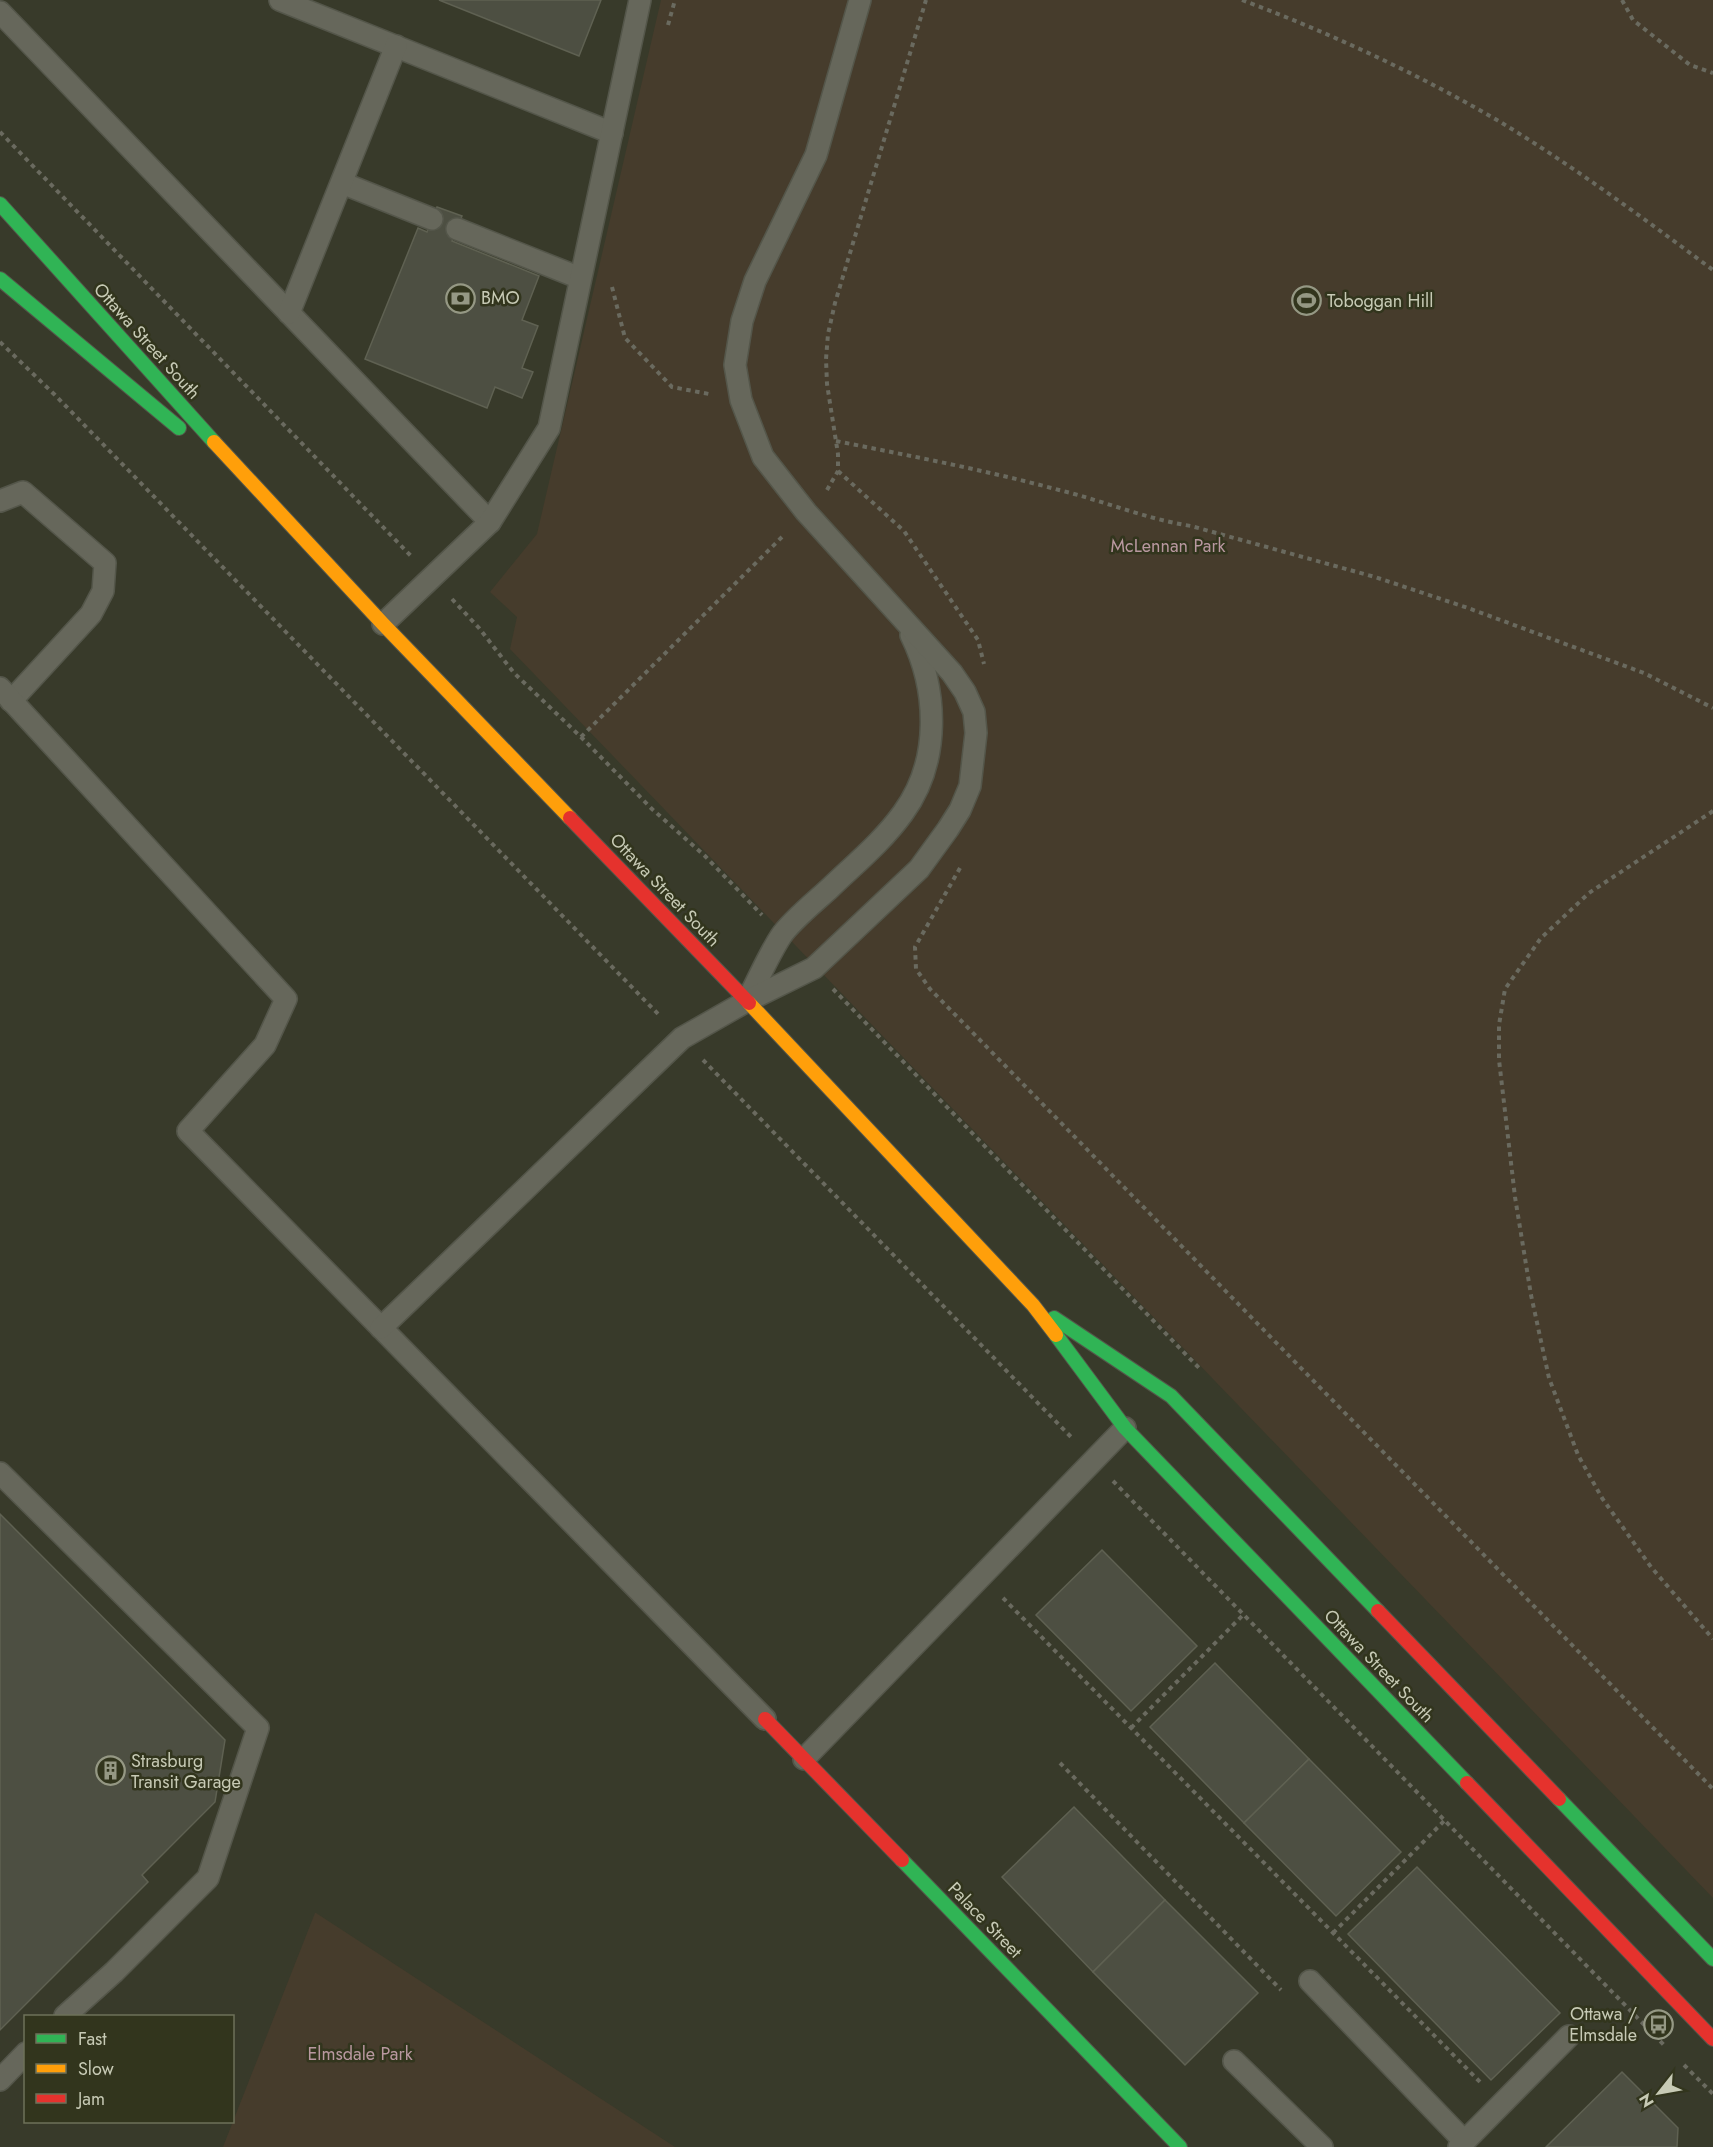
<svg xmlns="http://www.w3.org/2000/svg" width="1713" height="2147" font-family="Jost,sans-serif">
<rect width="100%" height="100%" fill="#383a2a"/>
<g fill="#463c2c">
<path d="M 661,0 L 1713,0 L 1713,1898 L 510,649 L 517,617 L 490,592 L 537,534 Z"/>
<path d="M 315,1913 L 316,1913 L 675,2147 L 223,2147 Z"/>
</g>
<g fill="#4d4f42" stroke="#5f6152" stroke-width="1.5">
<path d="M 439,0 L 601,0 L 579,56 Z"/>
<path d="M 437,207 L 462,216 L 452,241 L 539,276 L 522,320 L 538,326 L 522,368 L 533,372 L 522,398 L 495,387 L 487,408 L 365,359 L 418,228 L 427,232 Z"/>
<path d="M 0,1514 L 225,1740 L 215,1802 L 142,1875 L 148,1882 L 0,2030 Z"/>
<path d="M 1102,1550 L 1197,1646 L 1131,1711 L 1036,1615 Z"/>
<path d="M 1215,1663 L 1309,1759 L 1244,1823 L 1150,1727 Z"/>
<path d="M 1309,1759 L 1401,1852 L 1336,1916 L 1244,1823 Z"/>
<path d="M 1074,1807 L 1165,1900 L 1093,1972 L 1002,1877 Z"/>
<path d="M 1417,1867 L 1560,2013 L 1491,2080 L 1348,1934 Z"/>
<path d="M 1165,1900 L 1258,1993 L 1185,2065 L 1093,1972 Z"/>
<path d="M 1622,2072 L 1678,2128 L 1677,2147 L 1546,2147 Z"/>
</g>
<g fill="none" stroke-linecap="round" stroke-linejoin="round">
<defs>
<g id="lane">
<path d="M 280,0 L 612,133"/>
<path d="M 0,12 L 490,522"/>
<path d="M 342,183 L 432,219"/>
<path d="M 457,229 L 580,278"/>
<path d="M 289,313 L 396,46"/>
<path d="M 0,501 L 23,492 L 105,563 L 103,591 L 91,614 L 11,701"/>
<path d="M 383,624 L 490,522 L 549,428 L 640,0"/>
<path d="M 0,688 L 286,999 L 265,1045 L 188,1131 L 765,1719"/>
<path d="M 747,1001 C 758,980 768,956 781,936 C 791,921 816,901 830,888 C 855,864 883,841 903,813 C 941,761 938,690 911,635"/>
<path d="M 381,1328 L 682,1038 L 747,1001 L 814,968 L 919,869 L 948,829 L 960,810 L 970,786 L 976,733 L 974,712 L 965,692 L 952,673 L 806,512 L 763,457 L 741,400 L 735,365 L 742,321 L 755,281 L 816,155 L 860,0"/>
<path d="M 0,1473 L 258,1728 L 208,1878 L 114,1972 L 65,2016"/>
<path d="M 804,1759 L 1125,1428"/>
<path d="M 1310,1981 L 1464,2141"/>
<path d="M 1234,2061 L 1322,2147"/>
<path d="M 0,2080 L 26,2053"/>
<path d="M 1459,2147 L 1569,2036"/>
</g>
<g id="fast">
<path d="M 0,204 L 214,442"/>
<path d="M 0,279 L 179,428"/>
<path d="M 1054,1318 L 1171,1396 L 1378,1611"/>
<path d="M 1056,1335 L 1125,1428 L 1467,1783"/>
<path d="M 1559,1799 L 1713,1959"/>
<path d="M 902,1860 L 1180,2147"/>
</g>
<g id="slow">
<path d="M 214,442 L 383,624 L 570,818"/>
<path d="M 749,1003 L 1033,1305 L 1056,1335"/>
</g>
<g id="jam">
<path d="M 570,818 L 749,1003"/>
<path d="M 1378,1611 L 1559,1799"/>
<path d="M 765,1719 L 902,1860"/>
<path d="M 1467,1783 L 1713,2039"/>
</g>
</defs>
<use href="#lane" stroke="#54564a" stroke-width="24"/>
<use href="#fast" stroke="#54564a" stroke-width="16"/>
<use href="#slow" stroke="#54564a" stroke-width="16"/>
<use href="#jam" stroke="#54564a" stroke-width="16"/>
<g stroke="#6a6a5f" stroke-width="4" stroke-dasharray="4.5 4.5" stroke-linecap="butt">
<path d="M 1242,0 C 1330,33 1416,73 1497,120 C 1572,165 1643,218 1713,270"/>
<path d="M 1622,0 L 1633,20 L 1690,65 L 1713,73"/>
<path d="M 668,25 L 675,0"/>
<path d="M 0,132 L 412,557"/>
<path d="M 612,287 L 625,338 L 672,387 L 709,394"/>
<path d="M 0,342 L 55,395 L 660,1016"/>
<path d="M 836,441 C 911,456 985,470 1059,490 C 1104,501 1146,519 1191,526 L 1375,577 L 1468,608 L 1644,673 L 1713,708"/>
<path d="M 838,471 L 904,531 L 978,640 L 984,664"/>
<path d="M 827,490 L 838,471 L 838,454 L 827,384 L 826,359 L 828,334 L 835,303 L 926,0"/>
<path d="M 452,599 L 479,628 L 514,673 L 581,737 L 652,809 L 705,856 L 762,915"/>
<path d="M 581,737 L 785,534"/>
<path d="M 1713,811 L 1589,893 L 1541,938 L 1505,989 L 1499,1025 L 1499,1060 L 1515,1197 L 1531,1295 L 1549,1378 L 1578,1455 L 1602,1498 L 1651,1567 L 1713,1639"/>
<path d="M 960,868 L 915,947 L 916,969 L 930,989 L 1713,1789"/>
<path d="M 833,989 L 1199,1368"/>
<path d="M 703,1060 L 1073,1439"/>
<path d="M 1113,1481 L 1664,2045"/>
<path d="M 1003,1598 L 1480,2082"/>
<path d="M 1131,1728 L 1243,1615"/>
<path d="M 1060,1763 L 1281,1990"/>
<path d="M 1333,1933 L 1444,1821"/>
<path d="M 1684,2065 L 1713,2094"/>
</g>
<use href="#lane" stroke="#66675b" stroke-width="21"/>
<use href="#fast" stroke="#30b455" stroke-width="14"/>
<use href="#slow" stroke="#ff9f0a" stroke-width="14"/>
<use href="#jam" stroke="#e5322d" stroke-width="14"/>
</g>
<defs>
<symbol id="bank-ring" viewBox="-11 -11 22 22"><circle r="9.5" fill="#32351d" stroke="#959884" stroke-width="1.5"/><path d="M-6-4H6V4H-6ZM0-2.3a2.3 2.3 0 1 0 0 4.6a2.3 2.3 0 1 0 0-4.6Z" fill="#959884"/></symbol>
<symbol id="stadium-ring" viewBox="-11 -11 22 22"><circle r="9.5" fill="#32351d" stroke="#959884" stroke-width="1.5"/><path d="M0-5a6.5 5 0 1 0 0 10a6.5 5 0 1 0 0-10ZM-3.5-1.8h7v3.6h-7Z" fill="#959884"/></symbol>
<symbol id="building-ring" viewBox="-11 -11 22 22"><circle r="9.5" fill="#32351d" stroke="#959884" stroke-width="1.5"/><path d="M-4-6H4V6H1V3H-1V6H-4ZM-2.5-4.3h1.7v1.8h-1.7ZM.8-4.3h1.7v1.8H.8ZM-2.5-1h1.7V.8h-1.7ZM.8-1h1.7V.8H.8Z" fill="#959884"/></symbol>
<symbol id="bus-ring" viewBox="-11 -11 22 22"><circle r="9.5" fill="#32351d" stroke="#959884" stroke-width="1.5"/><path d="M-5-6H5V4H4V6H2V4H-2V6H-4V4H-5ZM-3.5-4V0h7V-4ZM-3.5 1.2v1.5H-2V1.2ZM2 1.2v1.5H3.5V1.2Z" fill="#959884"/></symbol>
</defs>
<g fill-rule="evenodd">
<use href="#bank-ring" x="444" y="282" width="33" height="33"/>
<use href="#stadium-ring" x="1290" y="284" width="33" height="33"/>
<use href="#building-ring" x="94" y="1754" width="33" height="33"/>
<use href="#bus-ring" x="1642" y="2008" width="33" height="33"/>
</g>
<g text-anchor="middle" stroke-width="5" stroke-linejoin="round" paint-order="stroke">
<g font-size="18" fill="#c7cab5" stroke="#32351d" text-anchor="start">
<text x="481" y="304">BMO</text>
<text x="1327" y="307">Toboggan Hill</text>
<text x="131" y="1767">Strasburg<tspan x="131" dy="21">Transit Garage</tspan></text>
<text x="1637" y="2020" text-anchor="end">Ottawa /<tspan x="1637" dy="21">Elmsdale</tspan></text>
</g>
<g font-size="18" fill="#c7cab5" stroke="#32351d">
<text transform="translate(147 341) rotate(48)" y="6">Ottawa Street South</text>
<text transform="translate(665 890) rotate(46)" y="6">Ottawa Street South</text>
<text transform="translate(1379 1666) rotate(46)" y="6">Ottawa Street South</text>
<text transform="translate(985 1920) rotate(46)" y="6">Palace Street</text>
</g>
<g font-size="18" fill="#b998a0" stroke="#32351d">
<text x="1168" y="552">McLennan Park</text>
<text x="360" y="2060">Elmsdale Park</text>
</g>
</g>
<rect x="24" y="2015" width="210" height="108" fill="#32351d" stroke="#6e715a" stroke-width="1.5"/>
<rect x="36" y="2034" width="30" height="9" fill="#30b455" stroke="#6e715a" stroke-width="1.5"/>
<text x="78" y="2045" font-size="18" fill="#c7cab5">Fast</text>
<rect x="36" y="2064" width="30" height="9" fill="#ff9f0a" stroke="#6e715a" stroke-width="1.5"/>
<text x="78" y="2075" font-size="18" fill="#c7cab5">Slow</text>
<rect x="36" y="2094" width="30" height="9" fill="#e5322d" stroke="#6e715a" stroke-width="1.5"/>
<text x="78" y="2105" font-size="18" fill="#c7cab5">Jam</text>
<g transform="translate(1659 2093) rotate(239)" stroke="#32351d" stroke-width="4.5" paint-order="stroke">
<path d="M0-4.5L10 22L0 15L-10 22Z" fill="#c7cab5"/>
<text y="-9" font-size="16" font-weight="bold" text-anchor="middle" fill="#c7cab5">N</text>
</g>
</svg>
